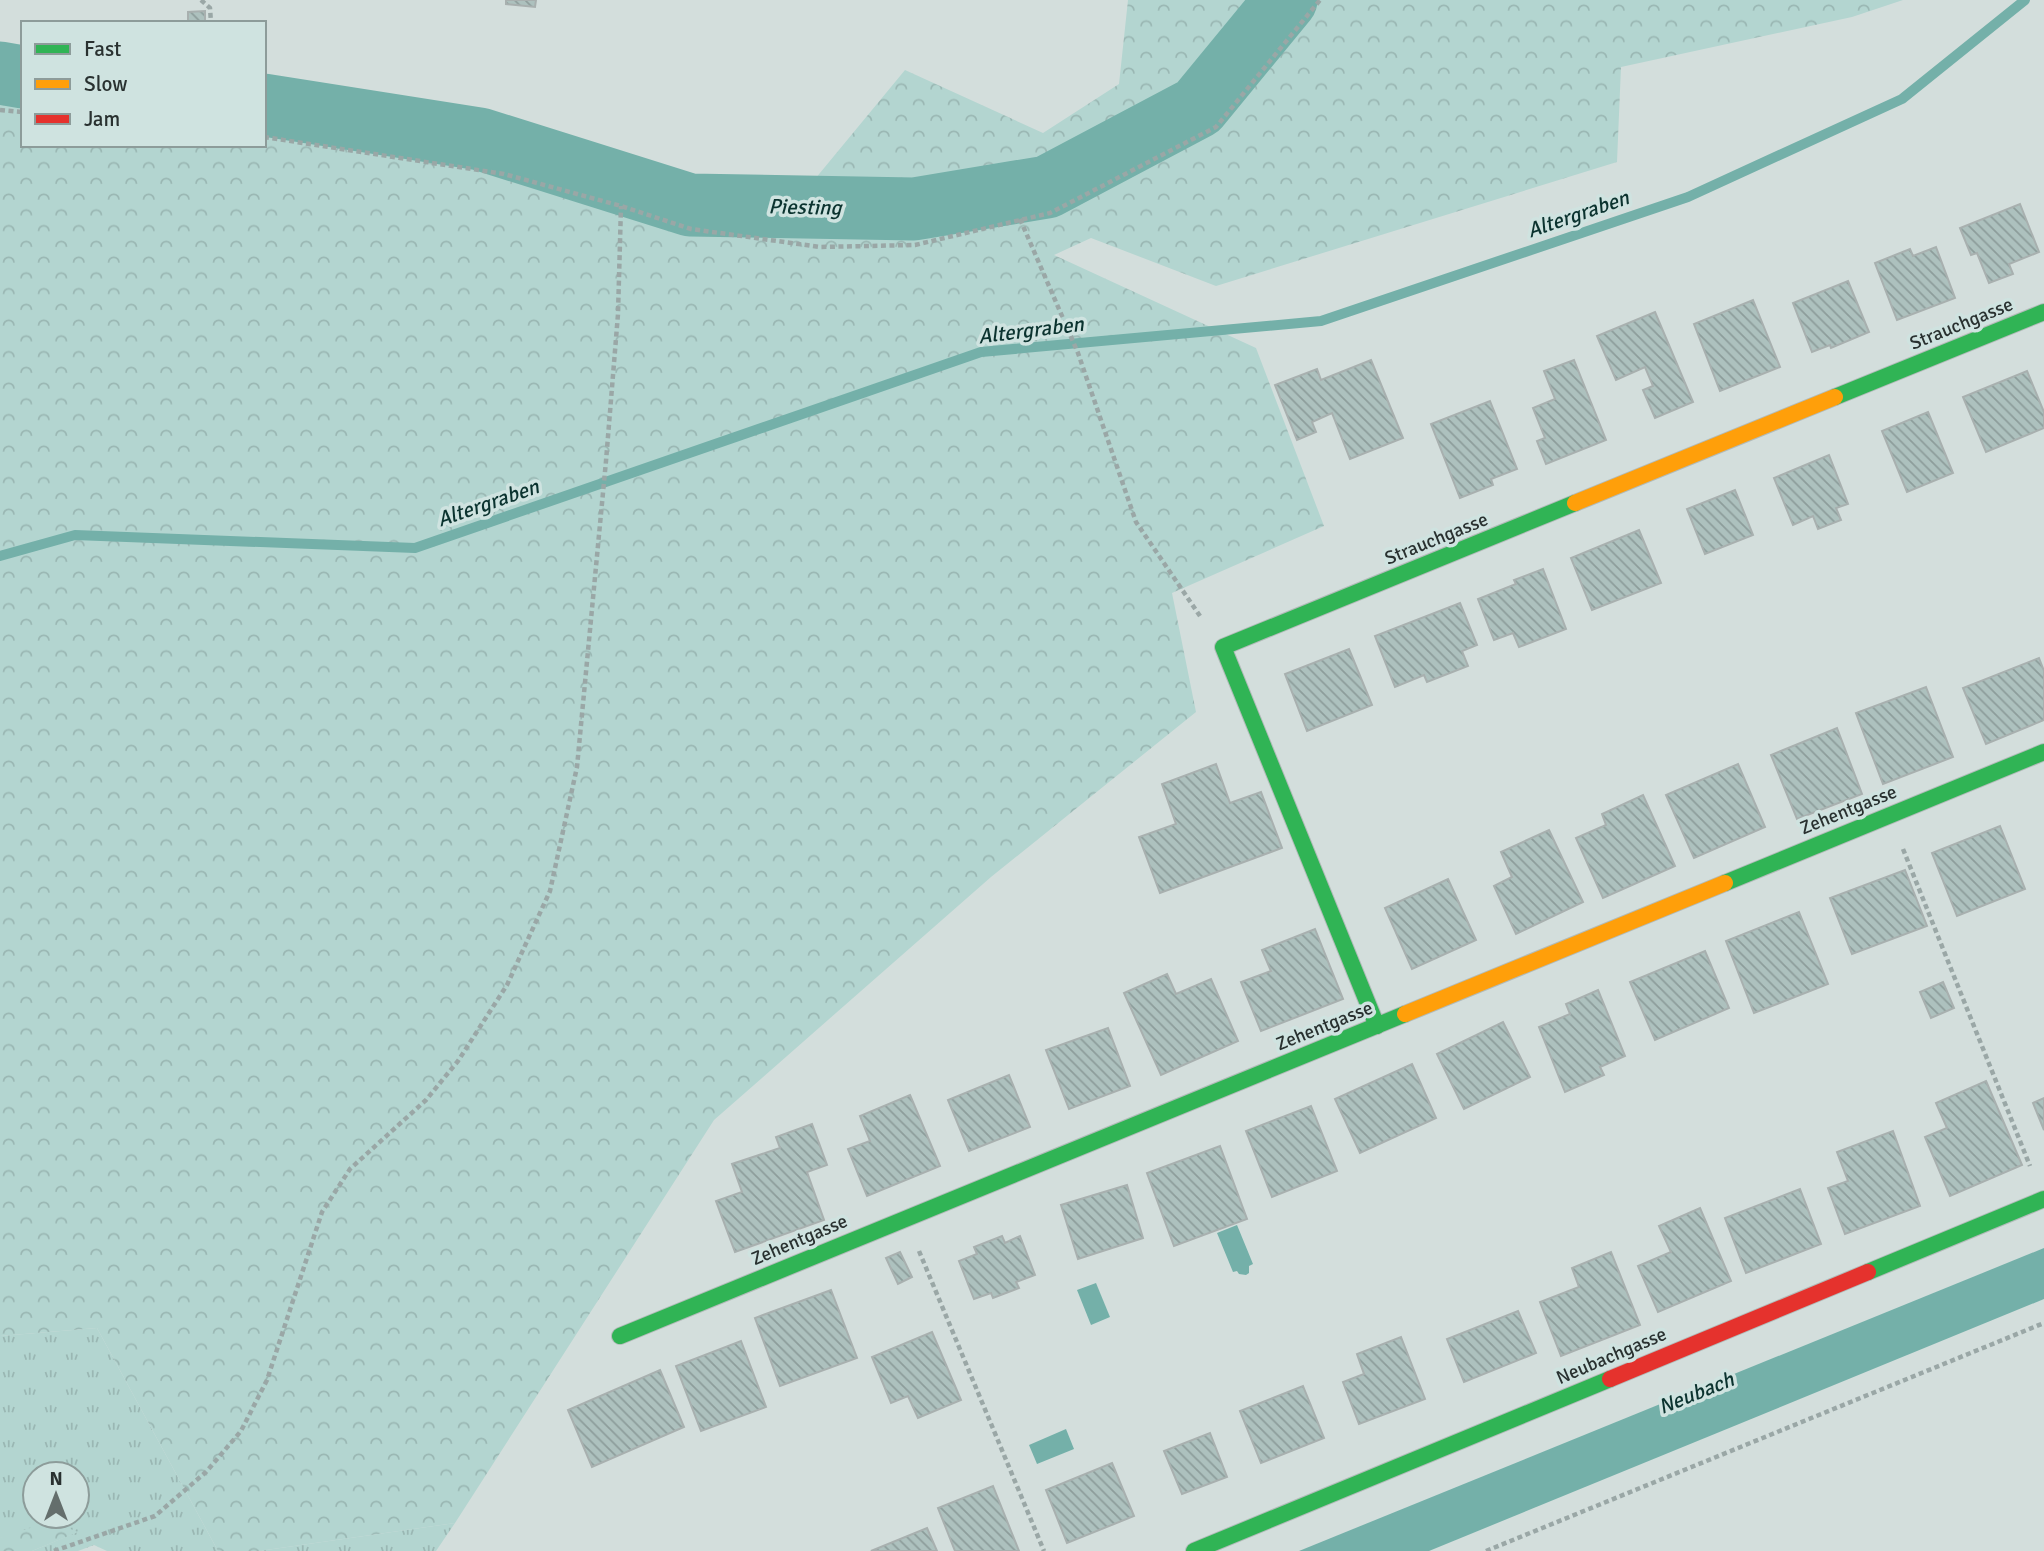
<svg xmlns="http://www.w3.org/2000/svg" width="2044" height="1551" font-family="Signika,sans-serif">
<defs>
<pattern id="grass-tufts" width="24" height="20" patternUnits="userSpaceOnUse" patternTransform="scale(1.75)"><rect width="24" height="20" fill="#b3d5d0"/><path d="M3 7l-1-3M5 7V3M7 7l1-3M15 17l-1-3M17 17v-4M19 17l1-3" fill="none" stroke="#9ab7b3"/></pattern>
<pattern id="forest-crowns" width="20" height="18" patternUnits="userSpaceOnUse" patternTransform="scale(1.75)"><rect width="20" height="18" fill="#b3d5d0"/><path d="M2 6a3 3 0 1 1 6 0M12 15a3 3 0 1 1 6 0" fill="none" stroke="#9ab7b3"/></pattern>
<pattern id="building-back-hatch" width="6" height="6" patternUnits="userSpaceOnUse" patternTransform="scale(1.75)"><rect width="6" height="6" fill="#adc1be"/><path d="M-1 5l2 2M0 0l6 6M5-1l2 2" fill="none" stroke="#8d9d9b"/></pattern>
</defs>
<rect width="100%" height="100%" fill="#d3dedc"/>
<g fill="url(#grass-tufts)" fill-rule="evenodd">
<path d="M 97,1328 L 218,1551 L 107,1551 L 94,1545 L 78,1551 L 32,1551 L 77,1532 L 0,1538 L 0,1336 ZM 35,1474 L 77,1474 L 77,1516 L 35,1516 Z"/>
<path d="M 455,1523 L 436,1551 L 259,1551 Z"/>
</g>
<g fill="url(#forest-crowns)">
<path d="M 1128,0 L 1903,0 L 1852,17 L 1621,67 L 1617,162 L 1216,286 L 1091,238 L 1054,255 L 1256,348 L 1324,526 L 1172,593 L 1196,712 L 991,877 L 714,1120 L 455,1523 L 259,1551 L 218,1551 L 97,1328 L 0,1336 L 0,91 L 23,93 L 23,145 L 264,145 L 264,120 L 796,202 L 905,70 L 1043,133 L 1119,84 Z"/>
<path d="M 51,1521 L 78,1532 L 32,1551 L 0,1551 L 0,1538 Z"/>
</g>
<g fill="#74b0a9">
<path d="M 1237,1225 L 1253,1264 L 1249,1266 L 1249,1273 L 1246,1275 L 1239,1274 L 1237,1271 L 1233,1272 L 1217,1233 Z"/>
<path d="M 2044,1248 L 2044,1299 L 1429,1551 L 1299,1551 Z"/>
<path d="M 1096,1283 L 1110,1317 L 1091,1325 L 1077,1290 Z"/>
<path d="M 1066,1429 L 1074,1449 L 1037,1464 L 1029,1445 Z"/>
</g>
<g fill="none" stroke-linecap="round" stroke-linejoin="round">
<path stroke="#74b0a9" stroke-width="10" d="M 0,556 L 75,535 L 415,548 L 981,352 L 1321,321 L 1688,197 L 1902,99 L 2025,0"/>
<g stroke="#74b0a9" stroke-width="63">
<path d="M 0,73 L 23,77"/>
<path d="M 264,105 L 480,139 L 690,205 L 914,209 L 1047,187 L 1198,107 L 1286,0"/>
</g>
</g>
<g fill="url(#building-back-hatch)" stroke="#a8b0af" stroke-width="2">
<path d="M 506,0 L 536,0 L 535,7 L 506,4 Z"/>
<path d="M 205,11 L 205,23 L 188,23 L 188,12 Z"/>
<path d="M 2020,204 L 2039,252 L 2009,264 L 2013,274 L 1989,283 L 1977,253 L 1971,255 L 1960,228 Z"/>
<path d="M 1936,247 L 1955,298 L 1897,320 L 1875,263 L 1910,249 L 1913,256 Z"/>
<path d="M 1848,281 L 1869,332 L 1831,348 L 1830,345 L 1812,352 L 1793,303 Z"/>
<path d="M 1753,300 L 1780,367 L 1720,391 L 1694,324 Z"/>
<path d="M 1655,312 L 1693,402 L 1655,418 L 1643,390 L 1653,386 L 1645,367 L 1616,380 L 1597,336 Z"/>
<path d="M 1371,360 L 1403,438 L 1350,459 L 1332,413 L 1312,422 L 1316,432 L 1297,440 L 1275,385 L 1317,369 L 1321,380 Z"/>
<path d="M 1574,360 L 1606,440 L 1546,464 L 1537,441 L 1545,438 L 1533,408 L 1555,399 L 1544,371 Z"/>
<path d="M 2027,371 L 2044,412 L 2044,428 L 1986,452 L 1963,397 Z"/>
<path d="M 1490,401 L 1517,469 L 1491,479 L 1493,485 L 1460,498 L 1431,424 Z"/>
<path d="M 1928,412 L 1953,473 L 1907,492 L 1882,431 Z"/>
<path d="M 1829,455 L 1848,504 L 1836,508 L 1841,520 L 1818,529 L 1813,516 L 1793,525 L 1774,478 Z"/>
<path d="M 1735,490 L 1753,535 L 1705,554 L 1687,509 Z"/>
<path d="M 1639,530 L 1661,583 L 1592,610 L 1571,558 Z"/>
<path d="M 1543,569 L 1566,629 L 1519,647 L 1513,633 L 1494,640 L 1478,599 L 1516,584 L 1514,580 Z"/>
<path d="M 1460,603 L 1477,645 L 1462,651 L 1468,666 L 1427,682 L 1424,675 L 1395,687 L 1375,636 Z"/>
<path d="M 1349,649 L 1372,705 L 1307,731 L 1285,674 Z"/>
<path d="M 2039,658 L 2044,671 L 2044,720 L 1986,744 L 1963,688 Z"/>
<path d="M 1926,687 L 1953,757 L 1883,784 L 1856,713 Z"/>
<path d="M 1837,728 L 1862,794 L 1797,819 L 1771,755 Z"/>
<path d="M 1216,764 L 1230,803 L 1261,792 L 1282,848 L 1160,893 L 1139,837 L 1176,824 L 1162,784 Z"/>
<path d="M 1738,764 L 1765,827 L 1694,858 L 1666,795 Z"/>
<path d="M 1643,795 L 1675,866 L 1603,898 L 1576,838 L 1606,825 L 1602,814 Z"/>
<path d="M 2000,826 L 2025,889 L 1957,916 L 1932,853 Z"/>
<path d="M 1549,830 L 1583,902 L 1516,934 L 1494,886 L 1512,877 L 1501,852 Z"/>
<path d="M 1905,870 L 1927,926 L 1852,954 L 1830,898 Z"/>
<path d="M 1448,879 L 1476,940 L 1412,969 L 1385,908 Z"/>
<path d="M 1799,912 L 1828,984 L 1754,1013 L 1726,941 Z"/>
<path d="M 1315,929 L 1343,999 L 1261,1031 L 1241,982 L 1271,971 L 1262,950 Z"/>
<path d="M 1705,951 L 1729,1008 L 1655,1040 L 1630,982 Z"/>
<path d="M 1167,974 L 1176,994 L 1211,979 L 1238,1041 L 1161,1075 L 1124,993 Z"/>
<path d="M 1943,982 L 1954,1008 L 1931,1018 L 1920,992 Z"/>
<path d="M 1598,990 L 1625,1056 L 1600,1067 L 1604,1075 L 1565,1092 L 1539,1027 L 1570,1014 L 1566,1004 Z"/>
<path d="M 1503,1022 L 1530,1077 L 1464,1109 L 1437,1054 Z"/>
<path d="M 1108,1028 L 1130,1086 L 1069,1109 L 1046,1050 Z"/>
<path d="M 1412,1064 L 1436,1118 L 1360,1153 L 1335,1099 Z"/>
<path d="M 1009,1075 L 1030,1127 L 969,1151 L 948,1100 Z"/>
<path d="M 1986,1081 L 2022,1165 L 1950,1196 L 1925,1137 L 1947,1128 L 1936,1103 Z"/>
<path d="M 910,1095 L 940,1166 L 867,1196 L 848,1149 L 870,1141 L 860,1116 Z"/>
<path d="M 2044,1098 L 2044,1130 L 2033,1103 Z"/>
<path d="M 1311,1106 L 1337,1171 L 1272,1197 L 1246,1131 Z"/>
<path d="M 812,1124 L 827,1165 L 807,1172 L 824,1220 L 735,1252 L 716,1201 L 742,1192 L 732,1164 L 780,1148 L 776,1137 Z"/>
<path d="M 1893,1131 L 1920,1206 L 1845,1234 L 1828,1188 L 1848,1181 L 1837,1152 Z"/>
<path d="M 1220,1146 L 1247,1219 L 1174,1246 L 1147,1173 Z"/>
<path d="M 1127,1185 L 1143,1238 L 1078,1259 L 1061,1205 Z"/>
<path d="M 1800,1189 L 1821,1244 L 1746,1273 L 1725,1218 Z"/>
<path d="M 1700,1208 L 1731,1281 L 1658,1312 L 1638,1266 L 1671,1252 L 1659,1226 Z"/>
<path d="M 1002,1236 L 1005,1243 L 1020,1236 L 1035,1275 L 1016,1282 L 1019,1288 L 993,1298 L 991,1293 L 974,1299 L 959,1261 L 977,1254 L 974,1247 Z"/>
<path d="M 900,1252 L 912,1277 L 898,1284 L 886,1258 Z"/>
<path d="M 1611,1252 L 1640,1325 L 1561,1356 L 1540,1302 L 1579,1287 L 1572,1268 Z"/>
<path d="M 831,1290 L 857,1358 L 780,1386 L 755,1318 Z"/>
<path d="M 1518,1311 L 1536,1353 L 1464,1382 L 1447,1339 Z"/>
<path d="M 932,1332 L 961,1400 L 918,1418 L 908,1396 L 891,1403 L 872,1357 Z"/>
<path d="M 1401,1337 L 1425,1399 L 1359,1424 L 1343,1382 L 1364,1374 L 1357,1354 Z"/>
<path d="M 741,1341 L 766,1407 L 701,1431 L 676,1366 Z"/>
<path d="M 660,1370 L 684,1427 L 592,1467 L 568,1410 Z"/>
<path d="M 1303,1386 L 1324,1438 L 1261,1463 L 1240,1411 Z"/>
<path d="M 1210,1433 L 1227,1477 L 1182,1494 L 1164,1451 Z"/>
<path d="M 1112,1463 L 1134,1516 L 1067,1543 L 1046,1490 Z"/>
<path d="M 993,1486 L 1019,1551 L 955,1551 L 938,1508 Z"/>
<path d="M 927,1528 L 937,1551 L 871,1551 Z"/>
</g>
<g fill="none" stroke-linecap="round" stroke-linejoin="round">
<defs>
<g id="fast">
<path d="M 1835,397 L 2044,312"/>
<path d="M 1725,883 L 2044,752"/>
<path d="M 1377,1026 L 1223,647 L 1575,503"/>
<path d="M 1868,1272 L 2044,1199"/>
<path d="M 620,1336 L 1405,1014"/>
<path d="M 1194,1551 L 1610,1379"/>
</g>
<g id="slow">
<path d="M 1575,503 L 1835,397"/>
<path d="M 1405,1014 L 1725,883"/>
</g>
<path id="jam" d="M 1610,1379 L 1868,1272"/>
</defs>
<use href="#fast" stroke="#b2bbb9" stroke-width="18"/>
<use href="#slow" stroke="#b2bbb9" stroke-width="18"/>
<use href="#jam" stroke="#b2bbb9" stroke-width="18"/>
<g stroke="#9aa7a6" stroke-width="4.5" stroke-dasharray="5 3.5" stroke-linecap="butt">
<path d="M 201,0 L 210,8 L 211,23"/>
<path d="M 0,110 L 23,112"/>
<path d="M 264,137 L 504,174 L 621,206 L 691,229 L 820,247 L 915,245 L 1050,213 L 1216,127 L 1320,0"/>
<path d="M 1020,219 L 1078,353 L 1136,522 L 1202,619"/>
<path d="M 1903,849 L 2030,1166"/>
<path d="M 919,1251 L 1044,1551"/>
<path d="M 54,1551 L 155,1516 L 206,1472 L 241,1431 L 267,1380 L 322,1212 L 350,1169 L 426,1100 L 458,1061 L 507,985 L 550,891 L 577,767 L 606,461 L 618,314 L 621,206"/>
<path d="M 1486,1551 L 2044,1323"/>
</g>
<use href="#fast" stroke="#30b455" stroke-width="16"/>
<use href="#slow" stroke="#ff9f0a" stroke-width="16"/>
<use href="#jam" stroke="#e5322d" stroke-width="16"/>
</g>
<g text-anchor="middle" stroke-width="7" stroke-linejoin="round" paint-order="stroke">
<g font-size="19" fill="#293130" stroke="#cfe3e0">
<text transform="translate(1961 323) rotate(-22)" y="7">Strauchgasse</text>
<text transform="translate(1436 538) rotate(-22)" y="7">Strauchgasse</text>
<text transform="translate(1848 809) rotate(-22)" y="7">Zehentgasse</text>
<text transform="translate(1324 1025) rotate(-22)" y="7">Zehentgasse</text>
<text transform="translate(799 1239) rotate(-23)" y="7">Zehentgasse</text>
<text transform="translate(1611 1355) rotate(-23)" y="7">Neubachgasse</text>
</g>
<g font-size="21" font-style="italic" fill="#0b332f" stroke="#cfe3e0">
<text transform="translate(805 207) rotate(1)" y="7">Piesting</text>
<text transform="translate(1578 214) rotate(-19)" y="7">Altergraben</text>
<text transform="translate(1031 330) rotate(-7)" y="7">Altergraben</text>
<text transform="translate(488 503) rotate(-19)" y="7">Altergraben</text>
<text transform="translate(1696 1393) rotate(-22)" y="7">Neubach</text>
</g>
</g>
<rect x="21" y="21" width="245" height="126" fill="#cfe3e0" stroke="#8d9c9a" stroke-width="2"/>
<rect x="35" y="44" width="35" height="10" fill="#30b455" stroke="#8d9c9a" stroke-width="2"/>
<text x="84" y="56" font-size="21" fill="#293130">Fast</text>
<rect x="35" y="79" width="35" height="10" fill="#ff9f0a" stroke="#8d9c9a" stroke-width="2"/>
<text x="84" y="91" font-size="21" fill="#293130">Slow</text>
<rect x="35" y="114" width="35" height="10" fill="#e5322d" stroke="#8d9c9a" stroke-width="2"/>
<text x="84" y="126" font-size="21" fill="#293130">Jam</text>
<g transform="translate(56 1495)"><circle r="33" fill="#cfe3e0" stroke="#8d9c9a" stroke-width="2"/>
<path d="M0-5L12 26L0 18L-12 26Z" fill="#646e6c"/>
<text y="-10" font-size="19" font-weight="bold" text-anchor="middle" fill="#293130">N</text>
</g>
</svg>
